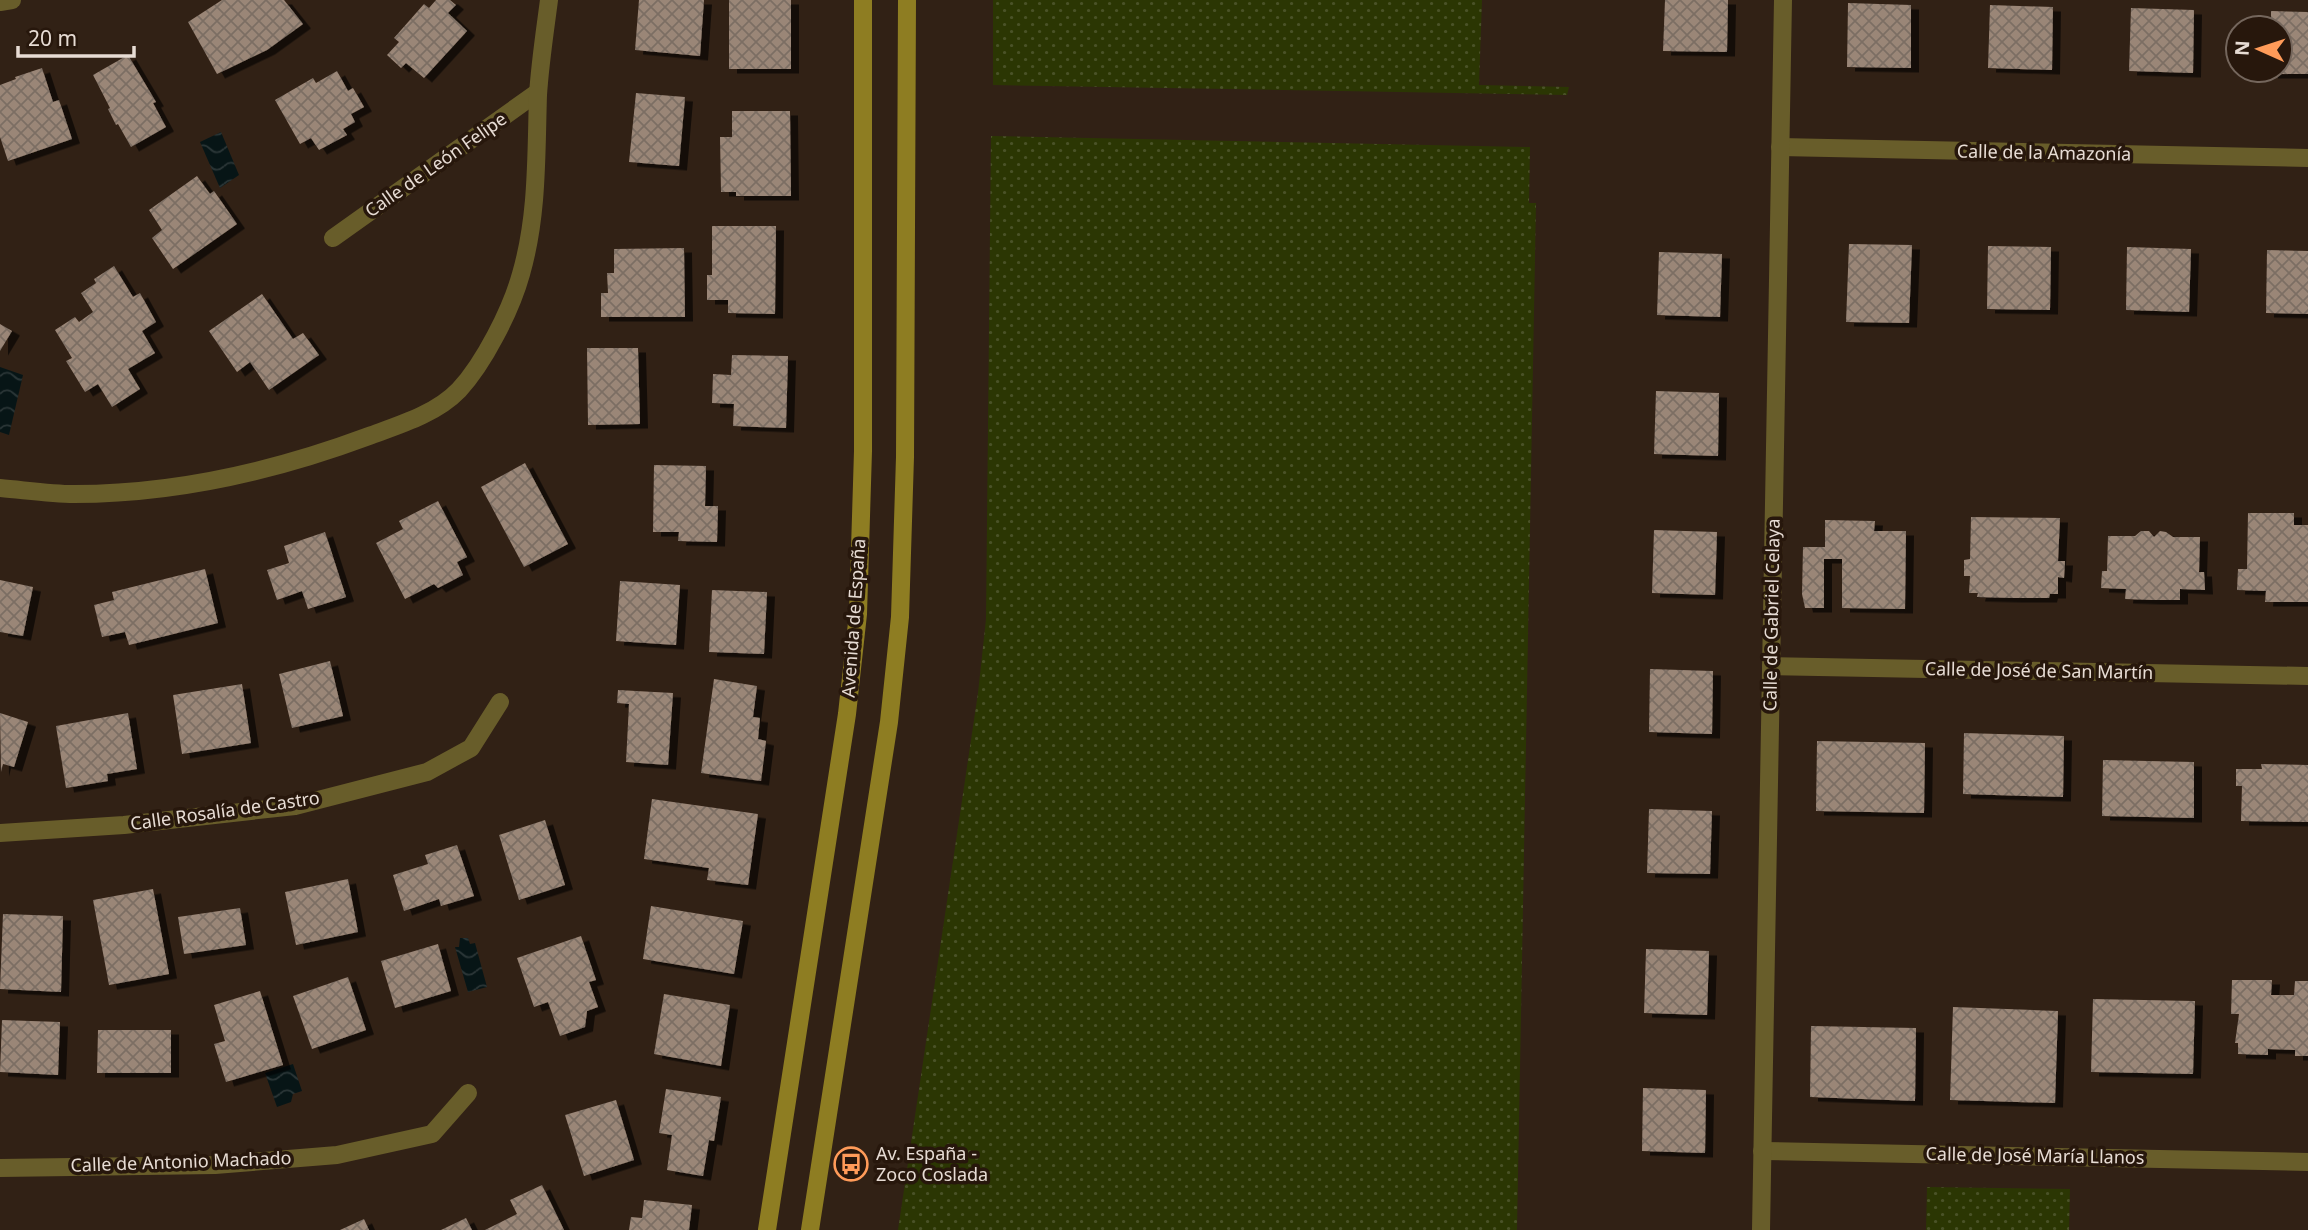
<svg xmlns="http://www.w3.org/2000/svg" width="2308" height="1230" font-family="'Noto Sans',sans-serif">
<defs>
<pattern id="grass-dots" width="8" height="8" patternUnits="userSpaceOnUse" patternTransform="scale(1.75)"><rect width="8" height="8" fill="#2b3603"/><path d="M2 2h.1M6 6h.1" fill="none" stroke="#4a5227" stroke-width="1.8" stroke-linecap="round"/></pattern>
<pattern id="water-waves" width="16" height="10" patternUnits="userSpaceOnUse" patternTransform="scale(1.75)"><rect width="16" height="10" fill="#071516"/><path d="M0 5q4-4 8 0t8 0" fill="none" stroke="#2b3637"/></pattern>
<pattern id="building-cross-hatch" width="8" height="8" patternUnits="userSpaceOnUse" patternTransform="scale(1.75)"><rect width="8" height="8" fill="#9a8677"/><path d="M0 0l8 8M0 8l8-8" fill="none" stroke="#7c6e64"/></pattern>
<filter id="shadow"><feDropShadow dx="8" dy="4.5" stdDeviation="0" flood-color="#0009"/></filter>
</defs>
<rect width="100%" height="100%" fill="#312115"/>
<g fill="url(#grass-dots)">
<path d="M 993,0 L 1482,0 L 1479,85 L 1569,87 L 1567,95 L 993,85 Z"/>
<path d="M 991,136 L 1530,147 L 1529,203 L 1536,203 L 1517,1230 L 898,1230 L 978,693 L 986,619 Z"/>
<path d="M 1927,1187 L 2070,1189 L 2069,1230 L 1926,1230 Z"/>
</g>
<g fill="url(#water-waves)">
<path d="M 221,132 L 239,175 L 220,188 L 200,142 Z"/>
<path d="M 0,367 L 23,375 L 9,435 L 0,432 Z"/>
<path d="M 460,938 L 468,938 L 470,944 L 475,943 L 487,987 L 468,992 L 455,947 L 459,947 Z"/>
<path d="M 293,1064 L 302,1091 L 293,1094 L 291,1102 L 277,1107 L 265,1073 Z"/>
</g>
<g fill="url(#building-cross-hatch)" filter="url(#shadow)">
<path d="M 222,0 L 284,0 L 303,24 L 267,50 L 217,74 L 188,22 Z"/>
<path d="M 436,0 L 450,0 L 456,5 L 448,13 L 467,31 L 424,78 L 406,63 L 401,68 L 387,55 L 399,42 L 394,38 L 424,4 L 429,8 Z"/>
<path d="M 639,0 L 704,0 L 700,56 L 635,50 Z"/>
<rect x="729" y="0" width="62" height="69"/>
<path d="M 1665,0 L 1728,0 L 1727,52 L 1663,51 Z"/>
<path d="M 1848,3 L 1911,5 L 1911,68 L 1847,67 Z"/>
<path d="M 1990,5 L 2053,7 L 2052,70 L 1988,68 Z"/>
<path d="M 2131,8 L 2194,10 L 2193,73 L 2129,71 Z"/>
<path d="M 2271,11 L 2308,12 L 2308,74 L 2270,74 L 2270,70 L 2280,70 L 2280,28 L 2271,28 Z"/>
<path d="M 128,55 L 156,102 L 153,103 L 166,127 L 131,147 L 118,124 L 116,125 L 108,109 L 110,108 L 93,75 Z"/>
<path d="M 42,68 L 53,102 L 59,100 L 72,139 L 8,161 L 0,137 L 0,85 L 16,79 L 15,77 Z"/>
<path d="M 337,71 L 348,91 L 353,88 L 364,107 L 351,114 L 355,122 L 343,129 L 347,135 L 319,150 L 311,138 L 300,144 L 275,100 L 313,78 L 316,83 Z"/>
<path d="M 636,93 L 685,97 L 679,166 L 629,162 Z"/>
<path d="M 732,111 L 790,111 L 791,196 L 736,196 L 736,192 L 721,192 L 720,137 L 732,137 Z"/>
<path d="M 197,176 L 210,194 L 214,191 L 237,224 L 173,269 L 152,238 L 162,230 L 149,210 Z"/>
<path d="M 712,226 L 776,226 L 775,314 L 728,313 L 728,300 L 707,300 L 707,275 L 712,275 Z"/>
<path d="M 1849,244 L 1912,245 L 1909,323 L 1846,322 Z"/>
<path d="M 1988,246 L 2051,247 L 2050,310 L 1987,309 Z"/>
<path d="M 2127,247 L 2191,249 L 2189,312 L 2126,310 Z"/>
<path d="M 684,248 L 685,317 L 601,317 L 601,293 L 608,293 L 607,273 L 614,273 L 614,249 Z"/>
<path d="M 2267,250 L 2308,251 L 2308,314 L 2266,313 Z"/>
<path d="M 1659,252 L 1722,254 L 1720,317 L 1657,315 Z"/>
<path d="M 114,266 L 133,297 L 140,293 L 156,322 L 142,331 L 155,353 L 128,369 L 140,389 L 112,407 L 98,384 L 85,392 L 66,361 L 72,358 L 55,330 L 75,317 L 79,322 L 93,312 L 81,293 L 96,283 L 94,279 Z"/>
<path d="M 262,294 L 293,339 L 303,333 L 319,355 L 269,390 L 250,362 L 237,372 L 209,331 Z"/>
<path d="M 0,324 L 12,331 L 0,351 Z"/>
<path d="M 587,348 L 638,348 L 640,424 L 588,425 Z"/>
<path d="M 732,355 L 788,356 L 786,428 L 733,426 L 734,404 L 712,403 L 713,374 L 731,375 Z"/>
<path d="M 1656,391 L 1719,393 L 1718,456 L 1654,454 Z"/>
<path d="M 525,463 L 568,544 L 524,567 L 481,487 Z"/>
<path d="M 654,465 L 706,466 L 705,506 L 718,506 L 717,542 L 678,541 L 679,532 L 653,532 Z"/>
<path d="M 438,501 L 467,557 L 457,562 L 463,575 L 438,588 L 434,584 L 405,599 L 376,543 L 403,529 L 399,521 Z"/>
<path d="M 2248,513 L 2294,513 L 2294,525 L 2308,525 L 2308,602 L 2265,602 L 2266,591 L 2237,590 L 2238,569 L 2247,569 Z"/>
<path d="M 1971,517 L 2060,518 L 2058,561 L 2065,561 L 2064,578 L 2058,577 L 2058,594 L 2050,594 L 2049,598 L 2014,598 L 1977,597 L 1978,593 L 1969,593 L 1970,576 L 1964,576 L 1964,560 L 1970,559 Z"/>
<path d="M 1825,520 L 1875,521 L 1874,531 L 1906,531 L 1905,609 L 1842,608 L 1842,559 L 1824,559 L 1824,608 L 1805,608 L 1802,594 L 1803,547 L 1825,547 Z"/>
<path d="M 1654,530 L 1717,532 L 1715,595 L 1652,593 Z"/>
<path d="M 2141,531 L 2149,531 L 2154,537 L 2160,531 L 2166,532 L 2173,537 L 2200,537 L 2199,572 L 2204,572 L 2205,590 L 2180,589 L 2180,600 L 2153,600 L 2125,599 L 2126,589 L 2101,588 L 2102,571 L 2107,571 L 2108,536 L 2135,536 Z"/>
<path d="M 325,532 L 346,597 L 308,609 L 302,591 L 277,600 L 267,570 L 289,563 L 284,546 Z"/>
<path d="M 205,569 L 218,623 L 129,645 L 125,632 L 102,637 L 94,605 L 114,600 L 112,592 Z"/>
<path d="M 0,580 L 33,587 L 23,636 L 0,632 Z"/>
<path d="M 620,581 L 680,585 L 676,645 L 616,641 Z"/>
<path d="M 712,590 L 767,592 L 764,654 L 709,652 Z"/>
<path d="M 330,661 L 343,716 L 292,728 L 279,674 Z"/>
<path d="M 1650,669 L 1713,671 L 1712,734 L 1649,732 Z"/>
<path d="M 714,679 L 757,686 L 753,717 L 760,718 L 758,739 L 766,741 L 761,781 L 701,773 Z"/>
<path d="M 242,684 L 251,743 L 182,754 L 173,695 Z"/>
<path d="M 618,690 L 673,693 L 668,765 L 626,762 L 629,704 L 617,703 Z"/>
<path d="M 0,713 L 28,722 L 14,767 L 3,764 L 1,772 Z"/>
<path d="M 128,713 L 137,769 L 107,774 L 108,781 L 66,788 L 56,726 Z"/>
<path d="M 1964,733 L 2064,736 L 2063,797 L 1963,794 Z"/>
<path d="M 1817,741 L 1925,743 L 1924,813 L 1816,811 Z"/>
<path d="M 2103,760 L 2194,762 L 2194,818 L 2102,816 Z"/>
<path d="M 2261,764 L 2308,765 L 2308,822 L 2241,821 L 2242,786 L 2236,786 L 2236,769 L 2262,769 Z"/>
<path d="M 652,799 L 758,814 L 748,885 L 707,880 L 709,868 L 644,859 Z"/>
<path d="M 1649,809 L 1712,811 L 1710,874 L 1647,873 Z"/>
<path d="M 545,820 L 565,885 L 519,900 L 499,835 Z"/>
<path d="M 457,845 L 474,896 L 441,906 L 439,899 L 404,911 L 393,875 L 428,864 L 425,855 Z"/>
<path d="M 348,879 L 358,932 L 296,945 L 285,892 Z"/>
<path d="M 153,889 L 169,974 L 109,985 L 93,900 Z"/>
<path d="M 651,906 L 743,921 L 734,974 L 643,959 Z"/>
<path d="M 240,908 L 246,945 L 184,954 L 178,917 Z"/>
<path d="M 3,914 L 63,916 L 61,992 L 0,989 Z"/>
<path d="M 581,936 L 596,980 L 589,982 L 598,1007 L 587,1011 L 585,1027 L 560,1036 L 548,1002 L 534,1007 L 517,958 Z"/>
<path d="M 438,944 L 451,991 L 395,1008 L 381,961 Z"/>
<path d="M 1646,949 L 1709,951 L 1707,1015 L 1644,1013 Z"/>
<path d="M 348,977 L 366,1030 L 312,1049 L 293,996 Z"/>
<path d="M 2232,980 L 2272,980 L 2271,995 L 2294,995 L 2295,981 L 2308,981 L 2308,1056 L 2295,1056 L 2295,1050 L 2268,1049 L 2268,1055 L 2238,1054 L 2238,1043 L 2235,1043 L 2239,1014 L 2231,1014 Z"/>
<path d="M 260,991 L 283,1065 L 226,1082 L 214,1044 L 225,1041 L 214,1005 Z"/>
<path d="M 664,994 L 730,1005 L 721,1066 L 654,1054 Z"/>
<path d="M 2093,999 L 2195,1001 L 2193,1074 L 2091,1072 Z"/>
<path d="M 1953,1007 L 2058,1011 L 2055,1103 L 1950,1100 Z"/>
<path d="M 2,1020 L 60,1022 L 58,1075 L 0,1072 Z"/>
<path d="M 1811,1026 L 1916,1028 L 1915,1101 L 1810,1097 Z"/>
<path d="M 98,1030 L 171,1030 L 171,1073 L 97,1073 Z"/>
<path d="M 1643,1088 L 1706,1090 L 1705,1153 L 1642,1151 Z"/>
<path d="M 666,1089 L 721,1097 L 714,1141 L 709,1140 L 703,1176 L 667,1170 L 672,1135 L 659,1133 Z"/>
<path d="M 616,1100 L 634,1160 L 584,1176 L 565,1115 Z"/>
<path d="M 542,1185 L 564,1230 L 485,1230 L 517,1214 L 510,1200 Z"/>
<path d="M 644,1200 L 692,1205 L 689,1230 L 629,1230 L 631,1217 L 642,1218 Z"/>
<path d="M 466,1218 L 472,1230 L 441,1230 Z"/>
<path d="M 364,1219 L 369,1230 L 340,1230 Z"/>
</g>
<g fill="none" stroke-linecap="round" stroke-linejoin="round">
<g stroke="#685d2a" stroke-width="18">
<path d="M 0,2 L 12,0"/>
<path d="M 1780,147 L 2308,158"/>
<path d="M 333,238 L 538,92"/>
<path d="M 0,488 C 24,490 50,494 74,494 C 175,494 275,471 369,436 C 399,425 436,414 459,390 C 484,363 511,310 521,274 C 538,215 536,155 538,95 C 540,63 545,31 549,0"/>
<path d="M 1771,666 L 2308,676"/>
<path d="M 0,833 L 124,825 L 295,806 L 427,772 L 471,748 L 500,702"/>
<path d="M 1762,1151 L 2308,1162"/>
<path d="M 0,1168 L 215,1165 L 337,1155 L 432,1134 L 468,1093"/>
<path d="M 1761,1230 L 1783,0"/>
</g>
<g stroke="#8e7d22" stroke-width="18">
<path d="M 767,1230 L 847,714 L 858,614 L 863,451 L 863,0"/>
<path d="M 810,1230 L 889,722 L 900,617 L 905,457 L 907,0"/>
</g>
</g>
<defs>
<symbol id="bus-ring" viewBox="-11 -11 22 22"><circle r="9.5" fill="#27170c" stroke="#ff9b59" stroke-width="1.5"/><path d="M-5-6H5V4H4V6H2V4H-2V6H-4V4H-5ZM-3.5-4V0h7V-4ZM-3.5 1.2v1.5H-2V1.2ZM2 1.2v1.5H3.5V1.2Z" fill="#ff9b59"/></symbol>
</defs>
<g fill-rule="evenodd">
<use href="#bus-ring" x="832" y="1145" width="38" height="38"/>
</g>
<g text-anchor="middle" stroke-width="7" stroke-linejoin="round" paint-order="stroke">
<g font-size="18" fill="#e7dcd4" stroke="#27170c">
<text transform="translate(2044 153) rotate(1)" y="6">Calle de la Amazonía</text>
<text transform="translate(436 165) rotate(-35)" y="6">Calle de León Felipe</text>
<text transform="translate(1772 615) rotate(-89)" y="6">Calle de Gabriel Celaya</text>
<text transform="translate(854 618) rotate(-86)" y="6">Avenida de España</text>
<text transform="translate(2039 671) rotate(1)" y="6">Calle de José de San Martín</text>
<text transform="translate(225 811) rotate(-8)" y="6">Calle Rosalía de Castro</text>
<text transform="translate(2035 1156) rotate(1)" y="6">Calle de José María Llanos</text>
<text transform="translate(181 1162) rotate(-2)" y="6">Calle de Antonio Machado</text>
</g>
<g font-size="18" fill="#e7dcd4" stroke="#27170c" text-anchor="start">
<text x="876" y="1160">Av. España -<tspan x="876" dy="21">Zoco Coslada</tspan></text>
</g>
</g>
<g transform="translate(2259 49) rotate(273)"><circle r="33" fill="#27170c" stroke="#74665c" stroke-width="2"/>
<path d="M0-5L12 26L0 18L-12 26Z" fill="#ff9b59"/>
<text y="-10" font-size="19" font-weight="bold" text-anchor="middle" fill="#e7dcd4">N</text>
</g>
<path d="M18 46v10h116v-10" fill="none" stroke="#e7dcd4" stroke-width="3.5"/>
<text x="28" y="46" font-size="21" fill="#e7dcd4" stroke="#27170c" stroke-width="5" paint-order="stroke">20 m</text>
</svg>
